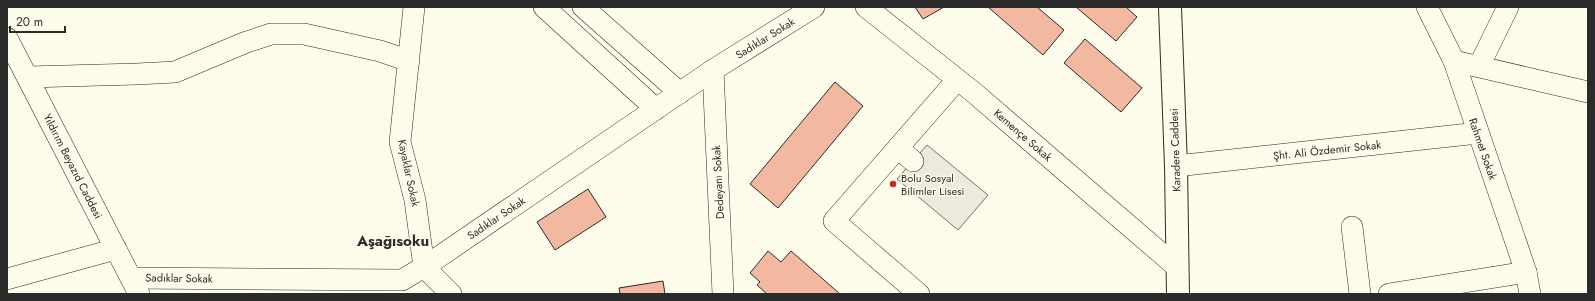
<svg xmlns="http://www.w3.org/2000/svg" width="1595" height="301" font-family="Jost,sans-serif">
<rect width="100%" height="100%" fill="#fdfbea"/>
<path fill="#eceadb" stroke="#74746e" d="M 927,145 L 988,195 L 958,230 L 897,179 Z"/>
<g fill="#f2b8a0" stroke="#2b2b2b">
<path d="M 915,7 L 944,7 L 923,19 Z"/>
<path d="M 988,7 L 1037,7 L 1064,30 L 1043,55 Z"/>
<path d="M 1076,7 L 1126,7 L 1137,17 L 1116,41 Z"/>
<path d="M 1085,39 L 1142,88 L 1121,112 L 1064,63 Z"/>
<path d="M 835,82 L 863,106 L 778,208 L 750,184 Z"/>
<path d="M 588,189 L 606,217 L 555,250 L 537,222 Z"/>
<path d="M 768,251 L 781,262 L 791,251 L 840,294 L 767,294 L 757,285 L 760,282 L 750,273 Z"/>
<path d="M 663,281 L 665,294 L 620,294 L 619,288 Z"/>
</g>
<g fill="none" stroke-linecap="round" stroke-linejoin="round">
<defs>
<g id="minor">
<path d="M 414,7 L 400,142 L 415,200 L 424,267 L 451,294"/>
<path d="M 544,7 L 656,109"/>
<path d="M 583,7 L 680,93"/>
<path d="M 866,7 L 972,91 L 1177,267"/>
<path d="M 1427,7 L 1454,61 L 1526,272 L 1530,294"/>
<path d="M 7,38 L 139,294"/>
<path d="M 1454,61 L 1588,92"/>
<path d="M 1479,66 L 1508,7"/>
<path d="M 713,70 L 723,294"/>
<path d="M 28,77 L 137,74 L 175,72 L 244,43 L 271,34 L 304,34 L 380,51 L 409,61"/>
<path d="M 898,148 L 913,161"/>
<path d="M 1176,166 L 1478,133"/>
<path d="M 1352,227 L 1360,294"/>
<path d="M 132,278 L 402,280 L 424,267 L 713,70 L 814,7"/>
<path d="M 7,279 L 116,249"/>
<path d="M 919,294 L 834,221 L 957,80"/>
<path d="M 1389,294 L 1526,272"/>
</g>
<path id="major" d="M 1170,7 L 1176,166 L 1178,294"/>
</defs>
<use href="#minor" stroke="#2b2b2b" stroke-width="22"/>
<use href="#major" stroke="#2b2b2b" stroke-width="24"/>
<use href="#minor" stroke="#fdfbea" stroke-width="21"/>
<use href="#major" stroke="#fdfbea" stroke-width="22"/>
</g>
<circle fill="#c62828" stroke="#fdfbea" stroke-width="1.5" cx="893" cy="184" r="4"/>
<g text-anchor="middle" stroke-width="3" stroke-linejoin="round" paint-order="stroke">
<g font-size="11" fill="#2b2b2b" stroke="#fdfbea">
<text transform="translate(765 38) rotate(-32)" y="4">Sadıklar Sokak</text>
<text transform="translate(1023 135) rotate(41)" y="4">Kemençe Sokak</text>
<text transform="translate(1483 149) rotate(71)" y="4">Rahmet Sokak</text>
<text transform="translate(1175 150) rotate(-92)" y="4">Karadere Caddesi</text>
<text transform="translate(1327 150) rotate(-6)" y="4">Şht. Ali Özdemir Sokak</text>
<text transform="translate(73 166) rotate(63)" y="4">Yıldırım Beyazıd Caddesi</text>
<text transform="translate(409 173) rotate(78)" y="4">Kayaklar Sokak</text>
<text transform="translate(718 182) rotate(-93)" y="4">Dedeyanı Sokak</text>
<text transform="translate(496 218) rotate(-34)" y="4">Sadıklar Sokak</text>
<text transform="translate(179 278) rotate(1)" y="4">Sadıklar Sokak</text>
</g>
<g font-size="11" fill="#2b2b2b" stroke="#fdfbea" text-anchor="start">
<text x="901" y="182">Bolu Sosyal<tspan x="901" dy="13">Bilimler Lisesi</tspan></text>
</g>
<g font-size="15" font-weight="bold" fill="#2b2b2b" stroke="#fdfbea">
<text x="393" y="246">Aşağısoku</text>
</g>
</g>
<rect width="1595" height="301" fill="none" stroke="#2b2b2b" stroke-width="16"/>
<path d="M10 26v6h55v-6" fill="none" stroke="#2b2b2b" stroke-width="2"/>
<text x="16" y="26" font-size="12" fill="#2b2b2b" stroke="#fdfbea" stroke-width="3" paint-order="stroke">20 m</text>
</svg>
